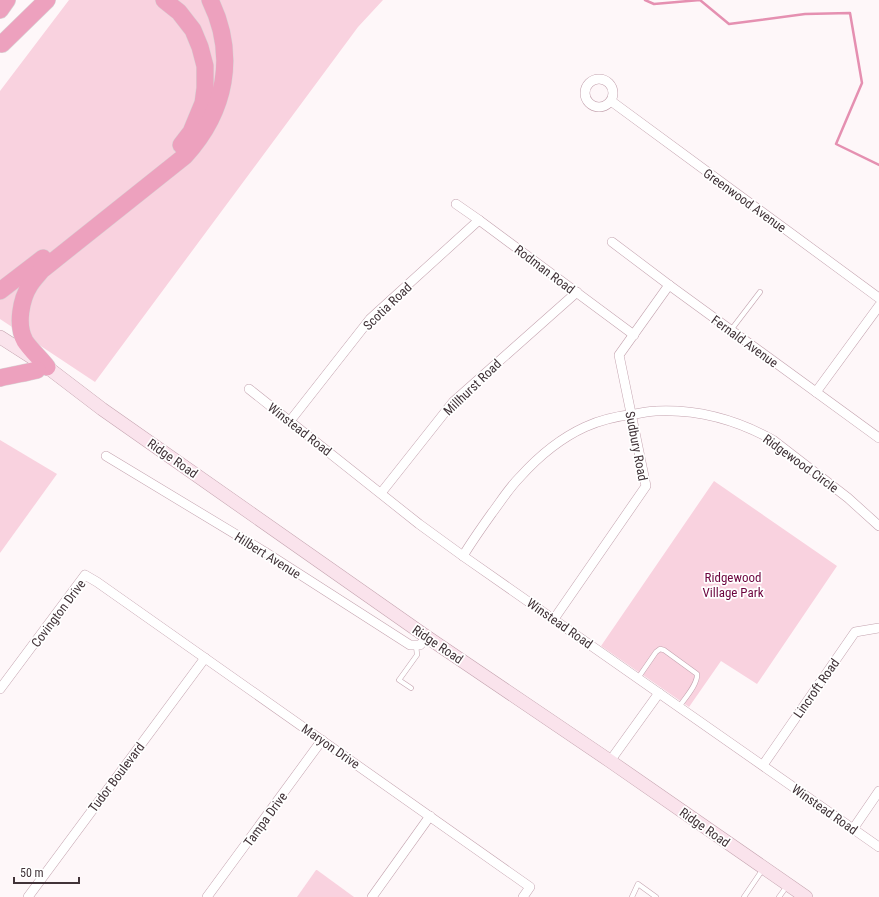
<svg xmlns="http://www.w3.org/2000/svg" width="879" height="897" font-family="'Roboto Condensed',sans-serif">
<rect width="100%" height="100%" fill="#fef7f9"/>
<g fill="#f9d2df">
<path d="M 69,0 L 383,0 L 358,27 L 95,382 L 0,319 L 0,91 Z"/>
<path d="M 0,440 L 57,474 L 0,553 Z"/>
<path d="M 714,481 L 837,566 L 757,684 L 721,661 L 689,707 L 601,646 Z"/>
<path d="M 316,870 L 317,870 L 354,897 L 297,897 Z"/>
</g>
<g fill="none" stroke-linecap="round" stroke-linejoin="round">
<path stroke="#e590b1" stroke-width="2.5" d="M 645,0 L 654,4 L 700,0 L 729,24 L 805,14 L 850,13 L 862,83 L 836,144 L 879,165"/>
<defs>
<g id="lane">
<path d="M 731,330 L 760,292"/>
<path d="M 638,678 L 656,652 L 660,649 L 664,650 L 697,674 C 698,684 685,698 679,707"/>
<path d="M 411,688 L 399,680 L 417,655 L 416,645"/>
<path d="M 632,897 L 638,884 L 656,897"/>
<path d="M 744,897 L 763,869"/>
<path d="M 779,897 L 787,886"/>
</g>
<g id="street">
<circle cx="599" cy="93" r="14"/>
<path d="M 611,101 L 879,298"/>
<path d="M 456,204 L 479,220 L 634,335"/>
<path d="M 612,242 L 669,285 L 879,438"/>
<path d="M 249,389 L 419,524 L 463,556 L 879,847"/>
<path d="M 816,392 L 879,306"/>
<path d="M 290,421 L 370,319 L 479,220"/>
<path d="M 106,456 L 265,552 L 410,645 L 420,645 L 427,637"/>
<path d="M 381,493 L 453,402 L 577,292"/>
<path d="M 463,556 C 472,541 482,527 492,513 C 501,501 509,488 520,477 C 538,457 561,438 585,427 C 600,420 618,416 635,414 C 642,413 649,411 656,411 C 697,409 737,420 773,440 L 848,498 L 879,526"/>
<path d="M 554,619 L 646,486 L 619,355 L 669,285"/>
<path d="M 0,689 L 85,575 L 97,582 L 530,887 L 523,897"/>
<path d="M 610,761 L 659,693"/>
<path d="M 763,765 L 855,632 L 879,628"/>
<path d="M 853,829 L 879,791"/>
<path d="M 28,897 L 205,658"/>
<path d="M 207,897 L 322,740"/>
<path d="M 372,897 L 430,816"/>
</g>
<path id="secondary" d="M 0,337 L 47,367 L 102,409 L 427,637 L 610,761 L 806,897"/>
<g id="highway">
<path d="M 164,0 L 179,12 L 193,30 L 200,47 L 205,66 L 205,88 L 203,103 L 191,132 L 181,145"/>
<path d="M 0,10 L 7,0"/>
<path d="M 2,44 L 47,0"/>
<path d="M 0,291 L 43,258"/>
<path d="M 47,367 C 41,359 30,349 25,341 C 16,325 21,299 30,285 C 33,280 38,275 42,270 L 185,156 C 226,111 237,55 210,0"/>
<path d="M 0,378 C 12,375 25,373 37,370"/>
</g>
</defs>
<use href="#lane" stroke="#c4a3af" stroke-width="5.5"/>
<use href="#street" stroke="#c4a3af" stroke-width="10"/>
<use href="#secondary" stroke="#c4a3af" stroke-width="14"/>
<use href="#highway" stroke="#d9d6d7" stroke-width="18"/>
<use href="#lane" stroke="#fff" stroke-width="4.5"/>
<use href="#street" stroke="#fff" stroke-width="9"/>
<use href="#secondary" stroke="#fae3ec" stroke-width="13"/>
<use href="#highway" stroke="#eda1be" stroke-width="17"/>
</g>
<g text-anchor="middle" stroke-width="3.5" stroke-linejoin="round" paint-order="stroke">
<g font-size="13" fill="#413338" stroke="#fff">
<text transform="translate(745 200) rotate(36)" y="5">Greenwood Avenue</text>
<text transform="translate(545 269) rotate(37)" y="5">Rodman Road</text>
<text transform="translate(387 306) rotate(-44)" y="5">Scotia Road</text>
<text transform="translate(745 341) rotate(36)" y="5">Fernald Avenue</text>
<text transform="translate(472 387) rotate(-44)" y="5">Millhurst Road</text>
<text transform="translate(300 429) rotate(38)" y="5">Winstead Road</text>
<text transform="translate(637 446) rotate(79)" y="5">Sudbury Road</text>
<text transform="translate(173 458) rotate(35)" y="5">Ridge Road</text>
<text transform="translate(801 463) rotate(36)" y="5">Ridgewood Circle</text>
<text transform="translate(268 555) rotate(32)" y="5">Hilbert Avenue</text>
<text transform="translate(58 613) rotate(-53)" y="5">Covington Drive</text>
<text transform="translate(560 623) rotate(35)" y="5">Winstead Road</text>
<text transform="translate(438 644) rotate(34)" y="5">Ridge Road</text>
<text transform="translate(816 688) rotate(-55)" y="5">Lincroft Road</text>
<text transform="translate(331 746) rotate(35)" y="5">Maryon Drive</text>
<text transform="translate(116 777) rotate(-53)" y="5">Tudor Boulevard</text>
<text transform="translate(825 809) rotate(35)" y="5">Winstead Road</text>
<text transform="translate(265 819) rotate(-54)" y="5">Tampa Drive</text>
<text transform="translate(705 827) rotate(35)" y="5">Ridge Road</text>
</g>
<g font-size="13" fill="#6c043e" stroke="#fff">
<text x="733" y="582">Ridgewood<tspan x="733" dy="15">Village Park</tspan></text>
</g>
</g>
<path d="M14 877v6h65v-6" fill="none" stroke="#413338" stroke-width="2"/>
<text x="20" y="877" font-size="12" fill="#413338" stroke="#ffffff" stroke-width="3" paint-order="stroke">50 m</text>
</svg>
